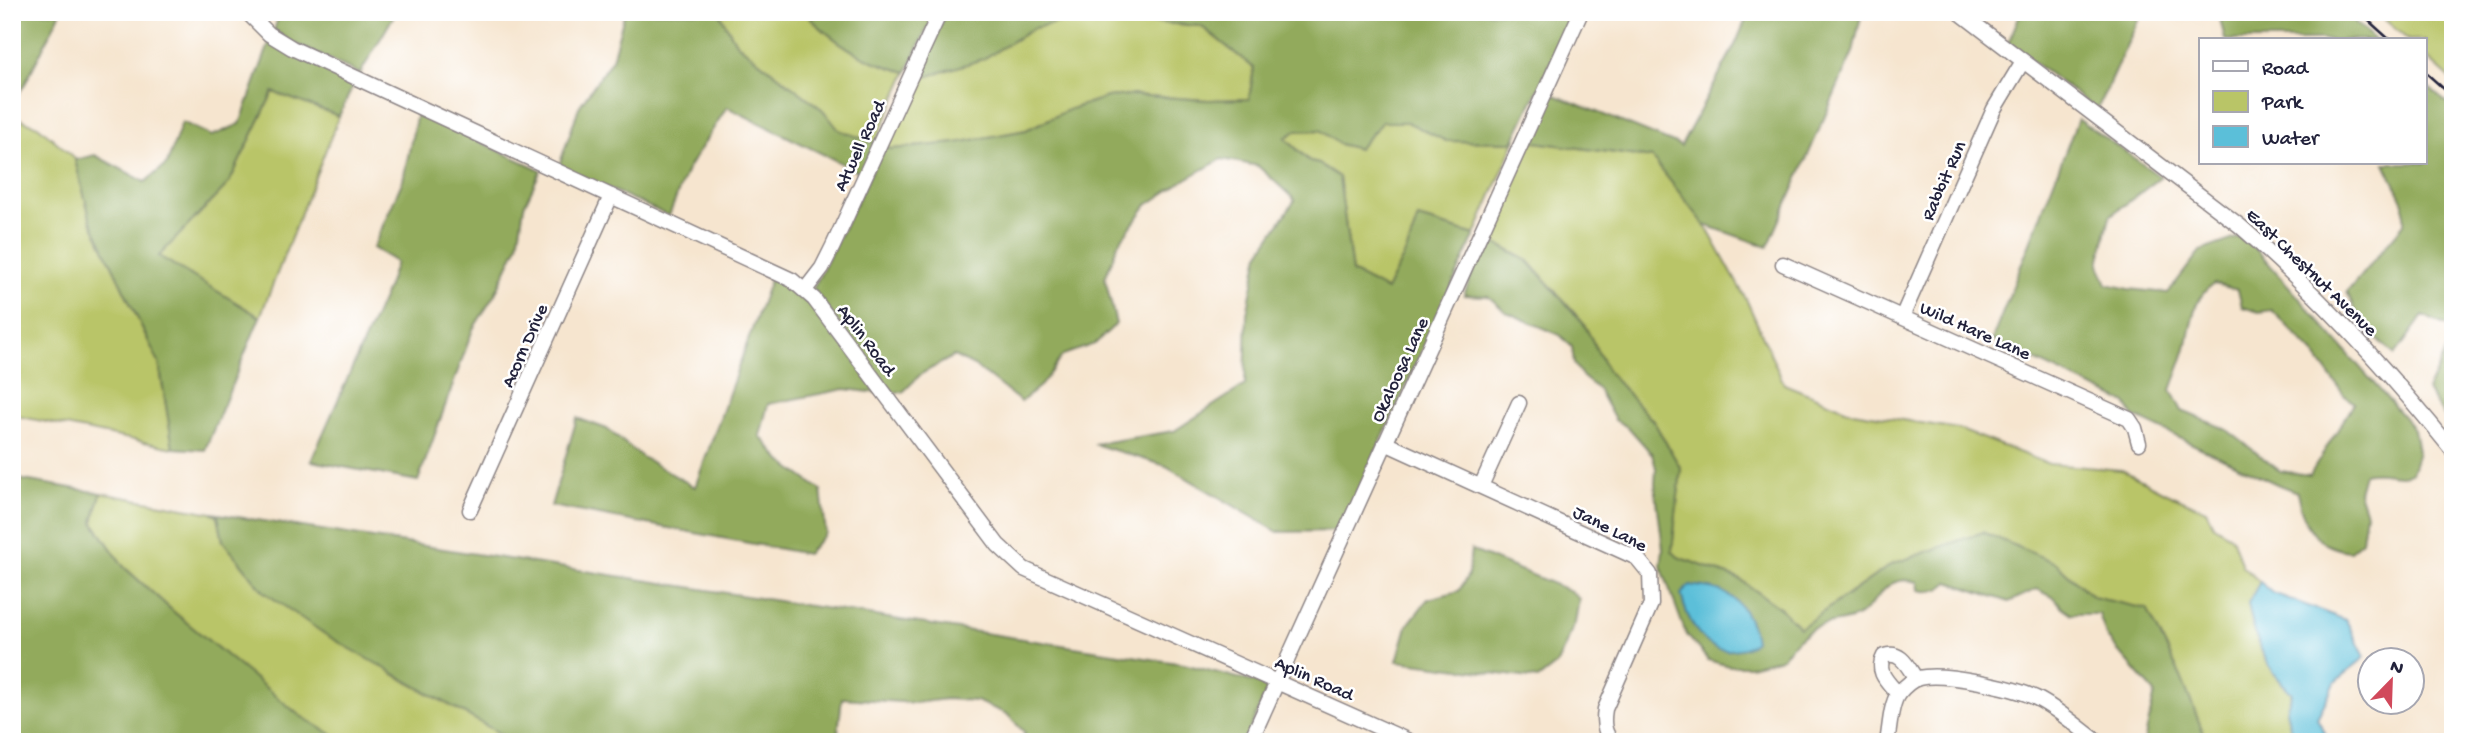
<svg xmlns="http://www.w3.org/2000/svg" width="2465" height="754" font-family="'Gochi Hand',sans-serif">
<rect width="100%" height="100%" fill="#fff"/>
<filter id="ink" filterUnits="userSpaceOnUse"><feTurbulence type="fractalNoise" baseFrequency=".0143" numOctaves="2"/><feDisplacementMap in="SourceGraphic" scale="14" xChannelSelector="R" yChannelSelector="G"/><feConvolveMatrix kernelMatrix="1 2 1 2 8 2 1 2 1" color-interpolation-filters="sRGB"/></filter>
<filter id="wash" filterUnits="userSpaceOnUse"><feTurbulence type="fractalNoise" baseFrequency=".00686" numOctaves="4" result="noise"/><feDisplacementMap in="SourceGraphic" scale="28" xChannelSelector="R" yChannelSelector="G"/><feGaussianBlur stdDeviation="1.57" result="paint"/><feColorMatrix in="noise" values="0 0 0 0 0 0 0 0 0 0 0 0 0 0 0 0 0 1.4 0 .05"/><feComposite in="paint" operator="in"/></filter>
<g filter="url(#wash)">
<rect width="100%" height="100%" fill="#f6e5cf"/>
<g fill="#b9c567" stroke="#6e7451" stroke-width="2">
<path d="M 719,12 L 804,12 C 835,43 864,62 907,72 L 875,143 L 839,131 L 823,110 L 736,43 Z"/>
<path d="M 2376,12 L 2453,12 L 2453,81 L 2425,56 L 2425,40 L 2408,40 Z"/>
<path d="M 1082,17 L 1201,26 L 1254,68 L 1249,99 L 1208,100 L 1132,95 L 1107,97 L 1068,110 L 1026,130 L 956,143 L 891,149 L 884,146 L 917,75 L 983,59 L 1034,28 Z"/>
<path d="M 273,92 L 339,116 L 260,317 L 158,256 L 229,183 Z"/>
<path d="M 12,116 L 38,126 L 74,157 L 91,221 L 159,363 L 173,448 L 12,415 Z"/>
<path d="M 1382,122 L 1408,122 L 1446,141 L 1513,142 L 1515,138 L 1516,139 L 1475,235 L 1418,218 L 1407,252 L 1386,291 L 1352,272 L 1339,177 L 1319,164 L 1311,162 L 1285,138 L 1295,131 L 1320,130 L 1339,144 L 1358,149 Z"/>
<path d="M 1528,141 L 1652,158 L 1705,225 L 1747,301 L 1784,384 L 1853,412 L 1958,429 L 2049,464 L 2122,470 L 2166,493 L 2206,510 L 2214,526 L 2232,537 L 2242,566 L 2260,582 L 2248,603 C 2255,639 2264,668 2292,693 L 2286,711 L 2294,742 L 2207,742 L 2181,677 L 2147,609 L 2093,597 L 2056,563 L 1892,564 L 1800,628 L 1780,608 L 1739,579 L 1678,557 L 1672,551 L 1681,469 L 1654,422 L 1608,372 L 1584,324 L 1529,261 L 1485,238 Z"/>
<path d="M 101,493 L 212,513 L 218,516 L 223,541 L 395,675 L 515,742 L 345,742 L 299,716 L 175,613 L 124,567 L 93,522 Z"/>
</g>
<g fill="#92aa5c" stroke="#5a664c" stroke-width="2" fill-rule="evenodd">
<path d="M 12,12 L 61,12 L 24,86 L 12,102 Z"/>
<path d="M 280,12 L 396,12 L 360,74 L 294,43 L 274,30 Z"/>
<path d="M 625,12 L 719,12 L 736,43 L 823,110 L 839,130 L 875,143 L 861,173 L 727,107 L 687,170 L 669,216 L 559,166 L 579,107 L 612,59 Z"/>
<path d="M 804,12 L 935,12 L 907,72 C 863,61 836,44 804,12 Z"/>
<path d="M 946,12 L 1575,12 L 1513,142 L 1446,141 L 1407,122 L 1382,122 L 1358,149 L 1339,144 L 1320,130 L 1296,131 L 1285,138 L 1310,162 L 1319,164 L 1339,177 L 1352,272 L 1386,290 L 1406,252 L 1418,218 L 1475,235 L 1340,531 L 1278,532 L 1166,466 L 1094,444 L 1174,431 L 1245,385 L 1247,313 L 1259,254 L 1295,200 L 1258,166 L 1222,159 L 1186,179 L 1147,205 L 1118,244 L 1105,278 L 1116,324 L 1095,344 L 1063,355 L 1041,385 L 1021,402 L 976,367 L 954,356 L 921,374 L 903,392 L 891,392 L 813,289 L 884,146 L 891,149 L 956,143 L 1026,130 L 1068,110 L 1107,97 L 1132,95 L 1208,100 L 1249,99 L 1254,68 L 1201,26 L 1081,17 L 1034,28 L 983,59 L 926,77 L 917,75 Z"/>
<path d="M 1749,12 L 1862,12 L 1853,52 L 1768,247 L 1705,225 L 1652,158 L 1528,141 L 1550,93 L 1681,146 L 1736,43 Z"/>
<path d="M 2021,12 L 2142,12 L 2097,110 L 2008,43 Z"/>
<path d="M 2215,12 L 2344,12 L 2375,40 L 2225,40 L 2219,14 Z"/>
<path d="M 270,41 L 354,84 L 339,116 L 273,92 L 229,183 L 159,256 L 260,317 L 205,450 L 173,448 L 159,363 L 91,221 L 75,160 L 95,155 L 145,182 L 167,164 L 182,122 L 212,136 L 240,124 Z"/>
<path d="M 2425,84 L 2453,109 L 2453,429 L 2427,391 L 2446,350 L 2450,327 L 2423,316 L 2395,355 L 2361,325 L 2347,292 L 2404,224 L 2404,203 L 2385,163 L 2425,163 Z"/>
<path d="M 417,113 L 541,170 L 524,206 L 518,245 L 495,294 L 473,329 L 418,481 L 311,461 L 387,289 L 396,262 L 373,248 L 403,180 Z"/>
<path d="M 2078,119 L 2161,177 L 2110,216 L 2099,264 L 2107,284 L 2129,289 L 2168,293 L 2200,251 L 2239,237 L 2258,251 L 2414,429 L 2418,452 L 2411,473 C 2394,479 2385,469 2364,474 L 2359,492 L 2366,513 L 2362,541 L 2350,551 C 2315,548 2303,524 2297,492 L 2279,485 L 2133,416 L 2126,403 L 1992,340 ZM 2214,284 L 2238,290 L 2242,307 L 2259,312 L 2272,310 L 2316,356 L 2344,395 L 2354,403 L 2310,475 L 2280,471 L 2226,429 L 2182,411 L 2171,390 C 2176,376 2182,362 2186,348 C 2192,325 2192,297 2214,284 Z"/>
<path d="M 1485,238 L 1528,261 L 1584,324 L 1608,372 L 1654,422 L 1681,469 L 1672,551 L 1678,557 L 1739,579 L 1780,608 L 1800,628 L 1892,564 L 1983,532 L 2056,563 L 2093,597 L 2147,609 L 2181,677 L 2207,742 L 2144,742 L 2155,693 L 2107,638 L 2099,614 L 2072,614 L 2062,607 L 2055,598 L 2037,589 L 2009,602 L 1949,582 C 1940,591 1931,593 1919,590 L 1918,582 C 1882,572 1879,606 1856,617 C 1843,623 1827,622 1814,628 C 1802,634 1789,647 1782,658 L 1750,666 L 1729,666 L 1708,660 L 1686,634 L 1661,566 L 1663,549 L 1655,484 L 1656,468 L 1652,454 L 1629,428 L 1615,420 L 1598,389 L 1583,377 L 1574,364 L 1572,347 L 1560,335 L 1506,312 L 1488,296 L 1464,295 Z"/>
<path d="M 771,277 C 819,299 847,351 877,393 L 845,389 L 768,404 L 760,436 L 781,461 L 821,490 L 826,533 L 807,554 L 551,506 L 577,418 L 607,429 L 642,457 L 695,487 Z"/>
<path d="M 12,478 L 101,493 L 93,522 L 124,567 L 175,613 L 299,715 L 345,742 L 12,742 Z"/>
<path d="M 212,513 L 1184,664 L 1269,686 L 1244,742 L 1021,742 L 1025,733 L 1007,714 L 976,701 L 946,699 L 915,703 L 842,698 L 837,742 L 515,742 L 326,635 L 264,592 L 223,541 L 218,516 Z"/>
<path d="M 1471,550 L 1571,591 L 1579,599 L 1575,623 L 1557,664 L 1538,679 L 1397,661 L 1407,626 L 1428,599 L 1459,591 L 1468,575 Z"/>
</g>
<g fill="#5bbfd9" stroke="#3e708a" stroke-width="2">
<path d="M 2260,582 L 2273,593 L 2346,620 L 2365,657 L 2335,683 L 2317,718 L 2330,742 L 2294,742 L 2286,710 L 2292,693 C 2264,667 2255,639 2248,603 Z"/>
<path d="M 1690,585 C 1700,587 1714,587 1723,592 C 1742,601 1752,621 1755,641 C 1747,649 1742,649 1731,650 C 1703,653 1686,617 1681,594 Z"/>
</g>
</g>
<g filter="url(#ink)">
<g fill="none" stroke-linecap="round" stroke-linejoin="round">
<defs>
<g id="minor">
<path d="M 247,12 L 269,34 L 292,48 L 792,280 L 814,299 L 998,545 L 1024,569 L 1411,742"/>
<path d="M 1959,12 L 2240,226 C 2318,294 2388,370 2453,451"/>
<path d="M 1783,264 L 2129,419 L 2135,428 L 2139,443"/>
<path d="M 805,290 L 822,268 L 833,246 L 940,12"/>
<path d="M 1902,317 L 1994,109 L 2023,61"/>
<path d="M 1385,443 L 1637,558 L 1650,574 L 1651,604 L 1605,709 C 1603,721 1603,733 1613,742"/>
<path d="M 1481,486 L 1519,403"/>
<path d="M 470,510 L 611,196"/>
<path d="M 1898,694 C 1888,682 1875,672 1884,656 C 1901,650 1908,667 1916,679"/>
<path d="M 1250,742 L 1581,12"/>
<path d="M 1887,742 C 1890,728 1890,706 1898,694 C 1903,688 1911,680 1919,678 C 1943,672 2013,687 2036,698 C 2058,709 2078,727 2098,742"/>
</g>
</defs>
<use href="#minor" stroke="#8c8485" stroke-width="17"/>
<use href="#minor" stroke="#fff" stroke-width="14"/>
<g stroke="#22223b" stroke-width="2.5">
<path d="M 2359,12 L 2390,40"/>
<path d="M 2425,72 L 2453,97"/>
</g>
</g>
</g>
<g text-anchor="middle" stroke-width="5" stroke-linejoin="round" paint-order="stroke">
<g font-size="19" fill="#22223b" stroke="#fff">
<text transform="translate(858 145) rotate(-65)" y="7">Atwell Road</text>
<text transform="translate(1942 180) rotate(-66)" y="7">Rabbit Run</text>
<text transform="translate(2313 271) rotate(44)" y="7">East Chestnut Avenue</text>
<text transform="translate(1976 329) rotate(24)" y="7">Wild Hare Lane</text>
<text transform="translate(868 339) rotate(53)" y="7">Aplin Road</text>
<text transform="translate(523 345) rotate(-66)" y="7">Acorn Drive</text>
<text transform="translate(1398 369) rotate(-65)" y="7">Okaloosa Lane</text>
<text transform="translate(1611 527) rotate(27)" y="7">Jane Lane</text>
<text transform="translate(1315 677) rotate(24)" y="7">Aplin Road</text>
</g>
</g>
<rect width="2465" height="754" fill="none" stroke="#fff" stroke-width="42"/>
<rect x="2199" y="38" width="228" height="126" fill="#ffffff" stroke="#a7a7b1" stroke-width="2"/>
<rect x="2213" y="61" width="35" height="10" fill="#ffffff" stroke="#a7a7b1" stroke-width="2"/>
<text x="2262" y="74" font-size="21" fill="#22223b">Road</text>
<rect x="2213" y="91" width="35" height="21" fill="#b9c567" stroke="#a7a7b1" stroke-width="2"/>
<text x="2262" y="108" font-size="21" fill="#22223b">Park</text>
<rect x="2213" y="126" width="35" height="21" fill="#5bbfd9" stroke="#a7a7b1" stroke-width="2"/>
<text x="2262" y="144" font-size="21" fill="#22223b">Water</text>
<g transform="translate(2391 681) rotate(23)"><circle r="33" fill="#ffffff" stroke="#a7a7b1" stroke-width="2"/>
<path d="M0-5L12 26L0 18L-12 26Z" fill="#d1495b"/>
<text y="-10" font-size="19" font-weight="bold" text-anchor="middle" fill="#22223b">N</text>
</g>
</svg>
